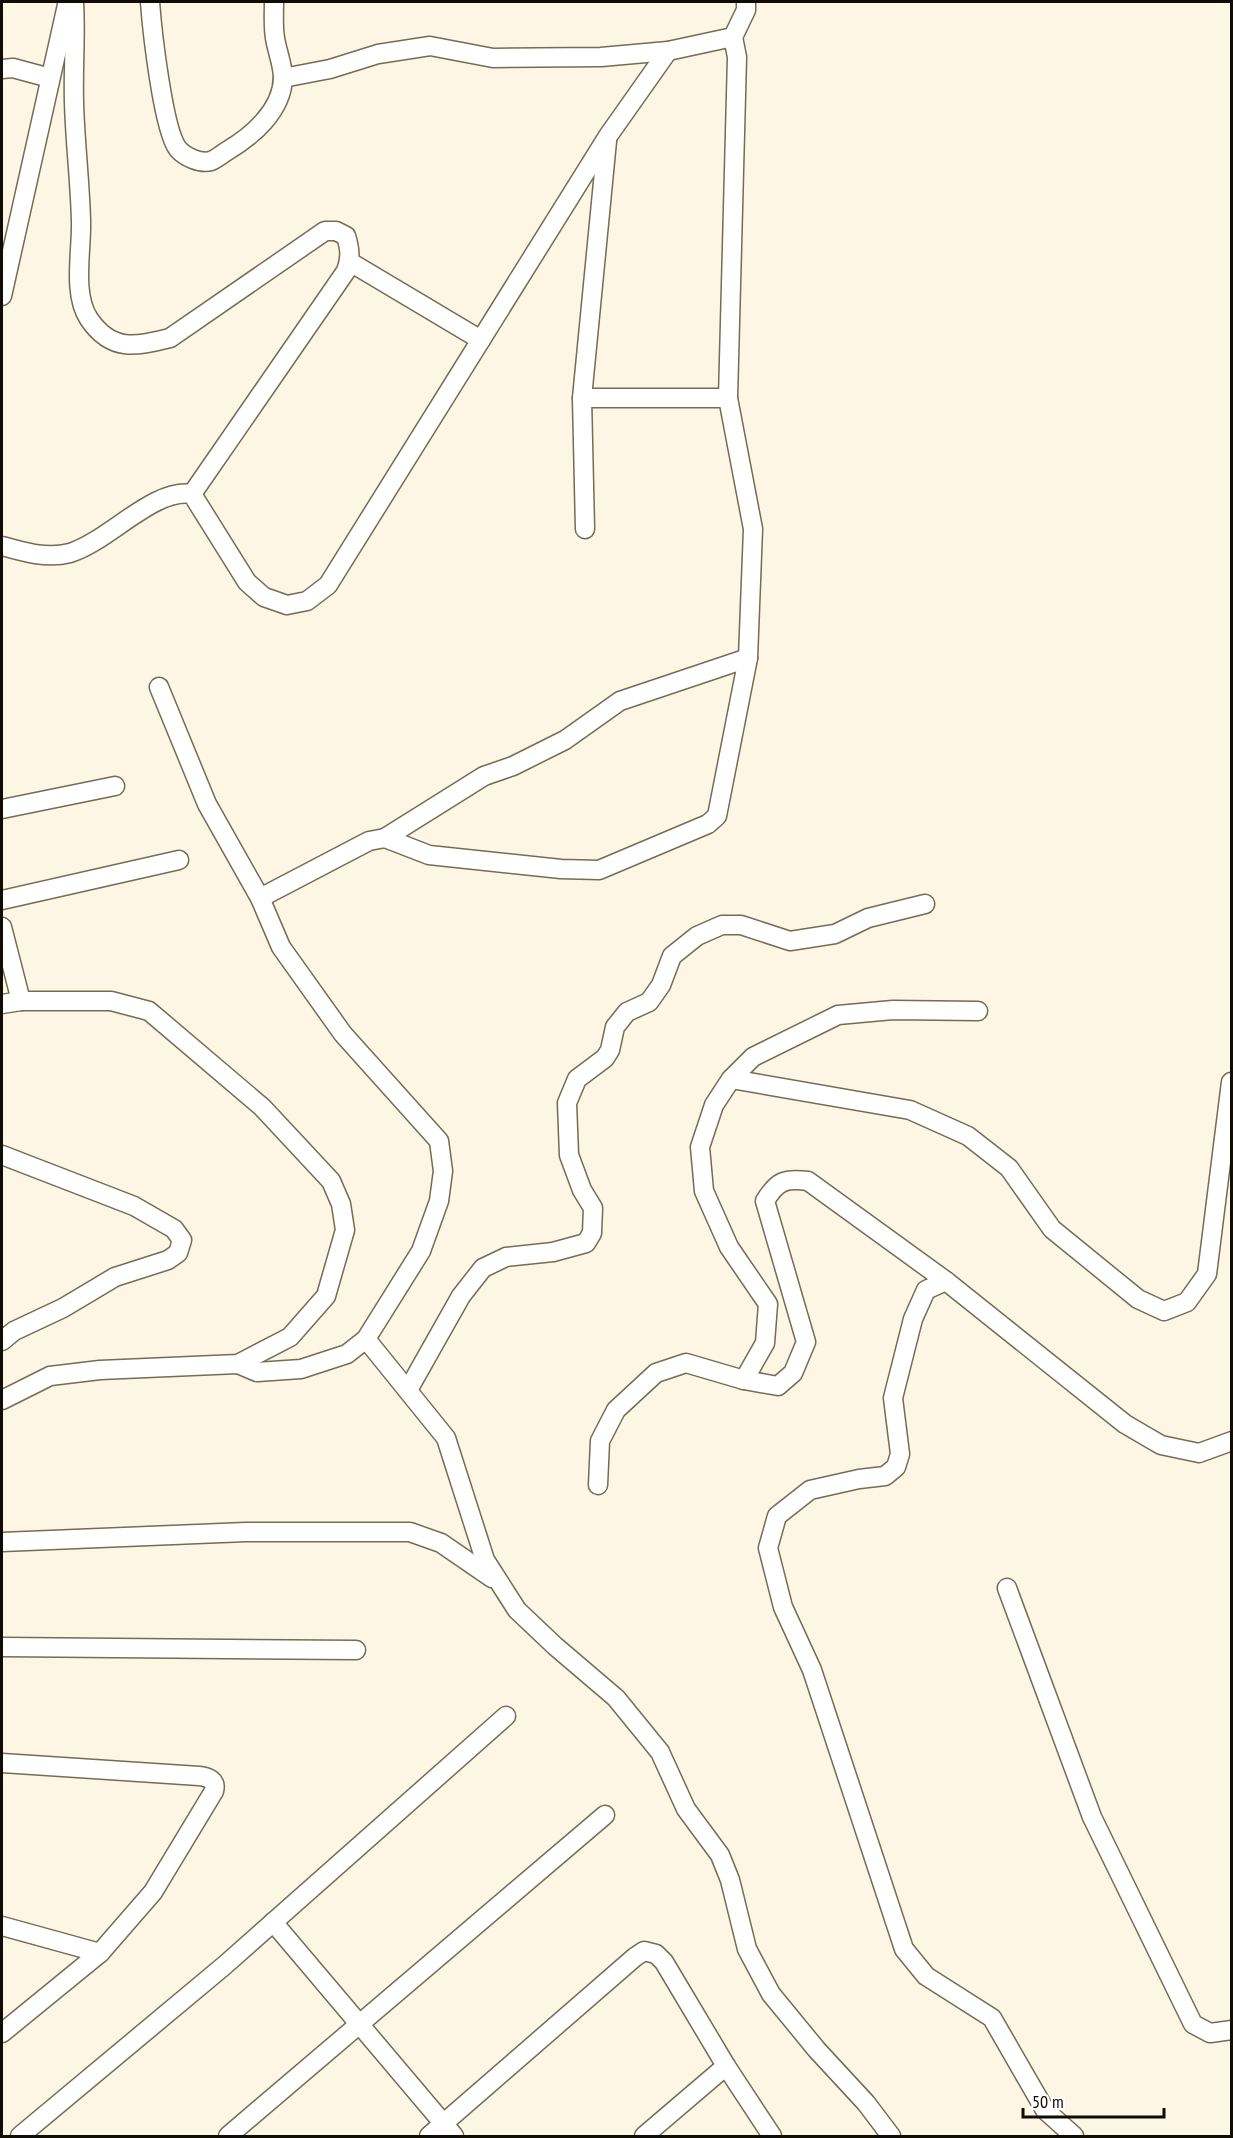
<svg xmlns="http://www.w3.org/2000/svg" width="1233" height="2138" font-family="'PT Sans Narrow',sans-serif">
<rect width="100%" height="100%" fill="#fdf6e5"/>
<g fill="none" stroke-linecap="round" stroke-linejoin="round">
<defs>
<g id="street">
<path d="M 74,2 C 76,35 73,69 74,102 C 75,142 80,181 81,221 C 82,250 72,294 89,319 C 112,353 137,346 170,338 L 325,231 L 336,231 L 346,236 C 350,249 351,258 346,271 L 192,494"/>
<path d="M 150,2 C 152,29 163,130 178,149 C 185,157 200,164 211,161 C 216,159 222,154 227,151 C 252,136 282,111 283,78 C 283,65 277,51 275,38 C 273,26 274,13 274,2"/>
<path d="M 2,69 L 13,68 L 50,78"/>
<path d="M 283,78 L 330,69 L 378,54 L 430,46 L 493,58 L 601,57 L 668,51 L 733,37 L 746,10 L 746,2"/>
<path d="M 350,262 L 481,340"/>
<path d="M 2,296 L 67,5"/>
<path d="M 582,398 L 728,398"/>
<path d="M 585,529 L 582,398 L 607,141"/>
<path d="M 2,546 C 23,552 47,559 70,553 C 109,541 153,488 192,494 L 247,582 L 264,597 L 287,605 L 307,601 L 328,585 L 608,136 L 668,51"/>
<path d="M 159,687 L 207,804 L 260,898 L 281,947 L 343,1034 L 439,1141 L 443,1171 L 439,1201 L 421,1251 L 366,1339 L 347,1354 L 301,1369 L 257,1372 L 238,1364"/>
<path d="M 2,809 L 115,786"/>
<path d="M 385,838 L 484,776 L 513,766 L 565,740 L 620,701 L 748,658"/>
<path d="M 260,898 L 369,841 L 385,838 L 429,855 L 561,869 L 599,870 L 708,824 L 717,816 L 748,658 L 753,529 L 728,398 L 737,57 L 733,37"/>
<path d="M 2,900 L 179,860"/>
<path d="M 2,927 L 21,1001"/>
<path d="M 2,1004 L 21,1001 L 111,1001 L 149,1011 L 262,1107 L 331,1181 L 341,1204 L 345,1230 L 326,1296 L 290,1337 L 238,1364 L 100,1370 L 50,1376 L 2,1400"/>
<path d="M 731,1079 L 910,1110 L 968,1136 L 1009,1168 L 1052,1229 L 1138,1299 L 1164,1311 L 1187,1302 L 1207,1274 L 1231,1082"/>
<path d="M 2,1155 L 134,1206 L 174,1229 L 182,1240 L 178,1253 L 168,1260 L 115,1277 L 63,1308 L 14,1331 L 2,1341"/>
<path d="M 946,1281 L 926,1290 L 913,1319 L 893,1398 L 900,1454 L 896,1467 L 885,1476 L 859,1479 L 810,1490 L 777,1516 L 768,1548 L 783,1607 L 812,1670 L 904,1949 L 926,1976 L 992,2018 L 1045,2110 L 1074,2136"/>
<path d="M 366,1339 L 446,1438 L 485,1560 L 517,1610 L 555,1646 L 616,1698 L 660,1752 L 686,1809 L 720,1855 L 730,1880 L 747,1949 L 771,1994 L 817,2050 L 866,2103 L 891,2136"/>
<path d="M 744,1380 L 765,1343 L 768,1304 L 729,1247 L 704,1191 L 700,1147 L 714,1105 L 731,1079 L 753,1057 L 838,1015 L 893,1010 L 978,1011"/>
<path d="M 408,1390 L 461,1296 L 483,1268 L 506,1257 L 553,1252 L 586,1243 L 592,1233 L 593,1208 L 582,1190 L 569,1155 L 567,1103 L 577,1079 L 605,1058 L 610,1050 L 615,1027 L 627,1012 L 649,1002 L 661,985 L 672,956 L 697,936 L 722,925 L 741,925 L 790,941 L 835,934 L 868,918 L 925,904"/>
<path d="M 598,1485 L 600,1441 L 616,1410 L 656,1373 L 686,1363 L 744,1380 L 778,1386 L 793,1373 L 806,1342 L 765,1201 C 777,1181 785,1178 808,1181 L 946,1281 L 1125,1424 L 1161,1445 L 1199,1453 L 1232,1441"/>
<path d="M 2,1542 L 246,1532 L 410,1532 L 441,1543 L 492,1578"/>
<path d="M 1007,1588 L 1092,1817 L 1193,2024 L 1210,2033 L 1232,2030"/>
<path d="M 2,1647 L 356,1650"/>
<path d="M 2,1763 L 199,1776 C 208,1777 217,1780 214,1791 L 153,1892 L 100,1953 L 2,2033"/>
<path d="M 273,1922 L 454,2136"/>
<path d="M 2,1926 L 100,1953"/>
<path d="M 20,2136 L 225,1965 L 506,1716"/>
<path d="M 228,2136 L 605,1815"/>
<path d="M 429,2136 L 635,1957 L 644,1951 L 656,1954 L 664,1962 L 726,2066 L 772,2136"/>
<path d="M 644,2136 L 726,2066"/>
</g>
</defs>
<use href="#street" stroke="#766b53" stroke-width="21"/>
<use href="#street" stroke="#fff" stroke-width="18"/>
</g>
<rect width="1233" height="2138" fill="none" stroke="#100c04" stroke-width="6"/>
<path d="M1023 2108v9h141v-9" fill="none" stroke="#100c04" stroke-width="3"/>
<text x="1032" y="2108" font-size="18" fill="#100c04" stroke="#ffffff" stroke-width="4.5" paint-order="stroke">50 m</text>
</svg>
